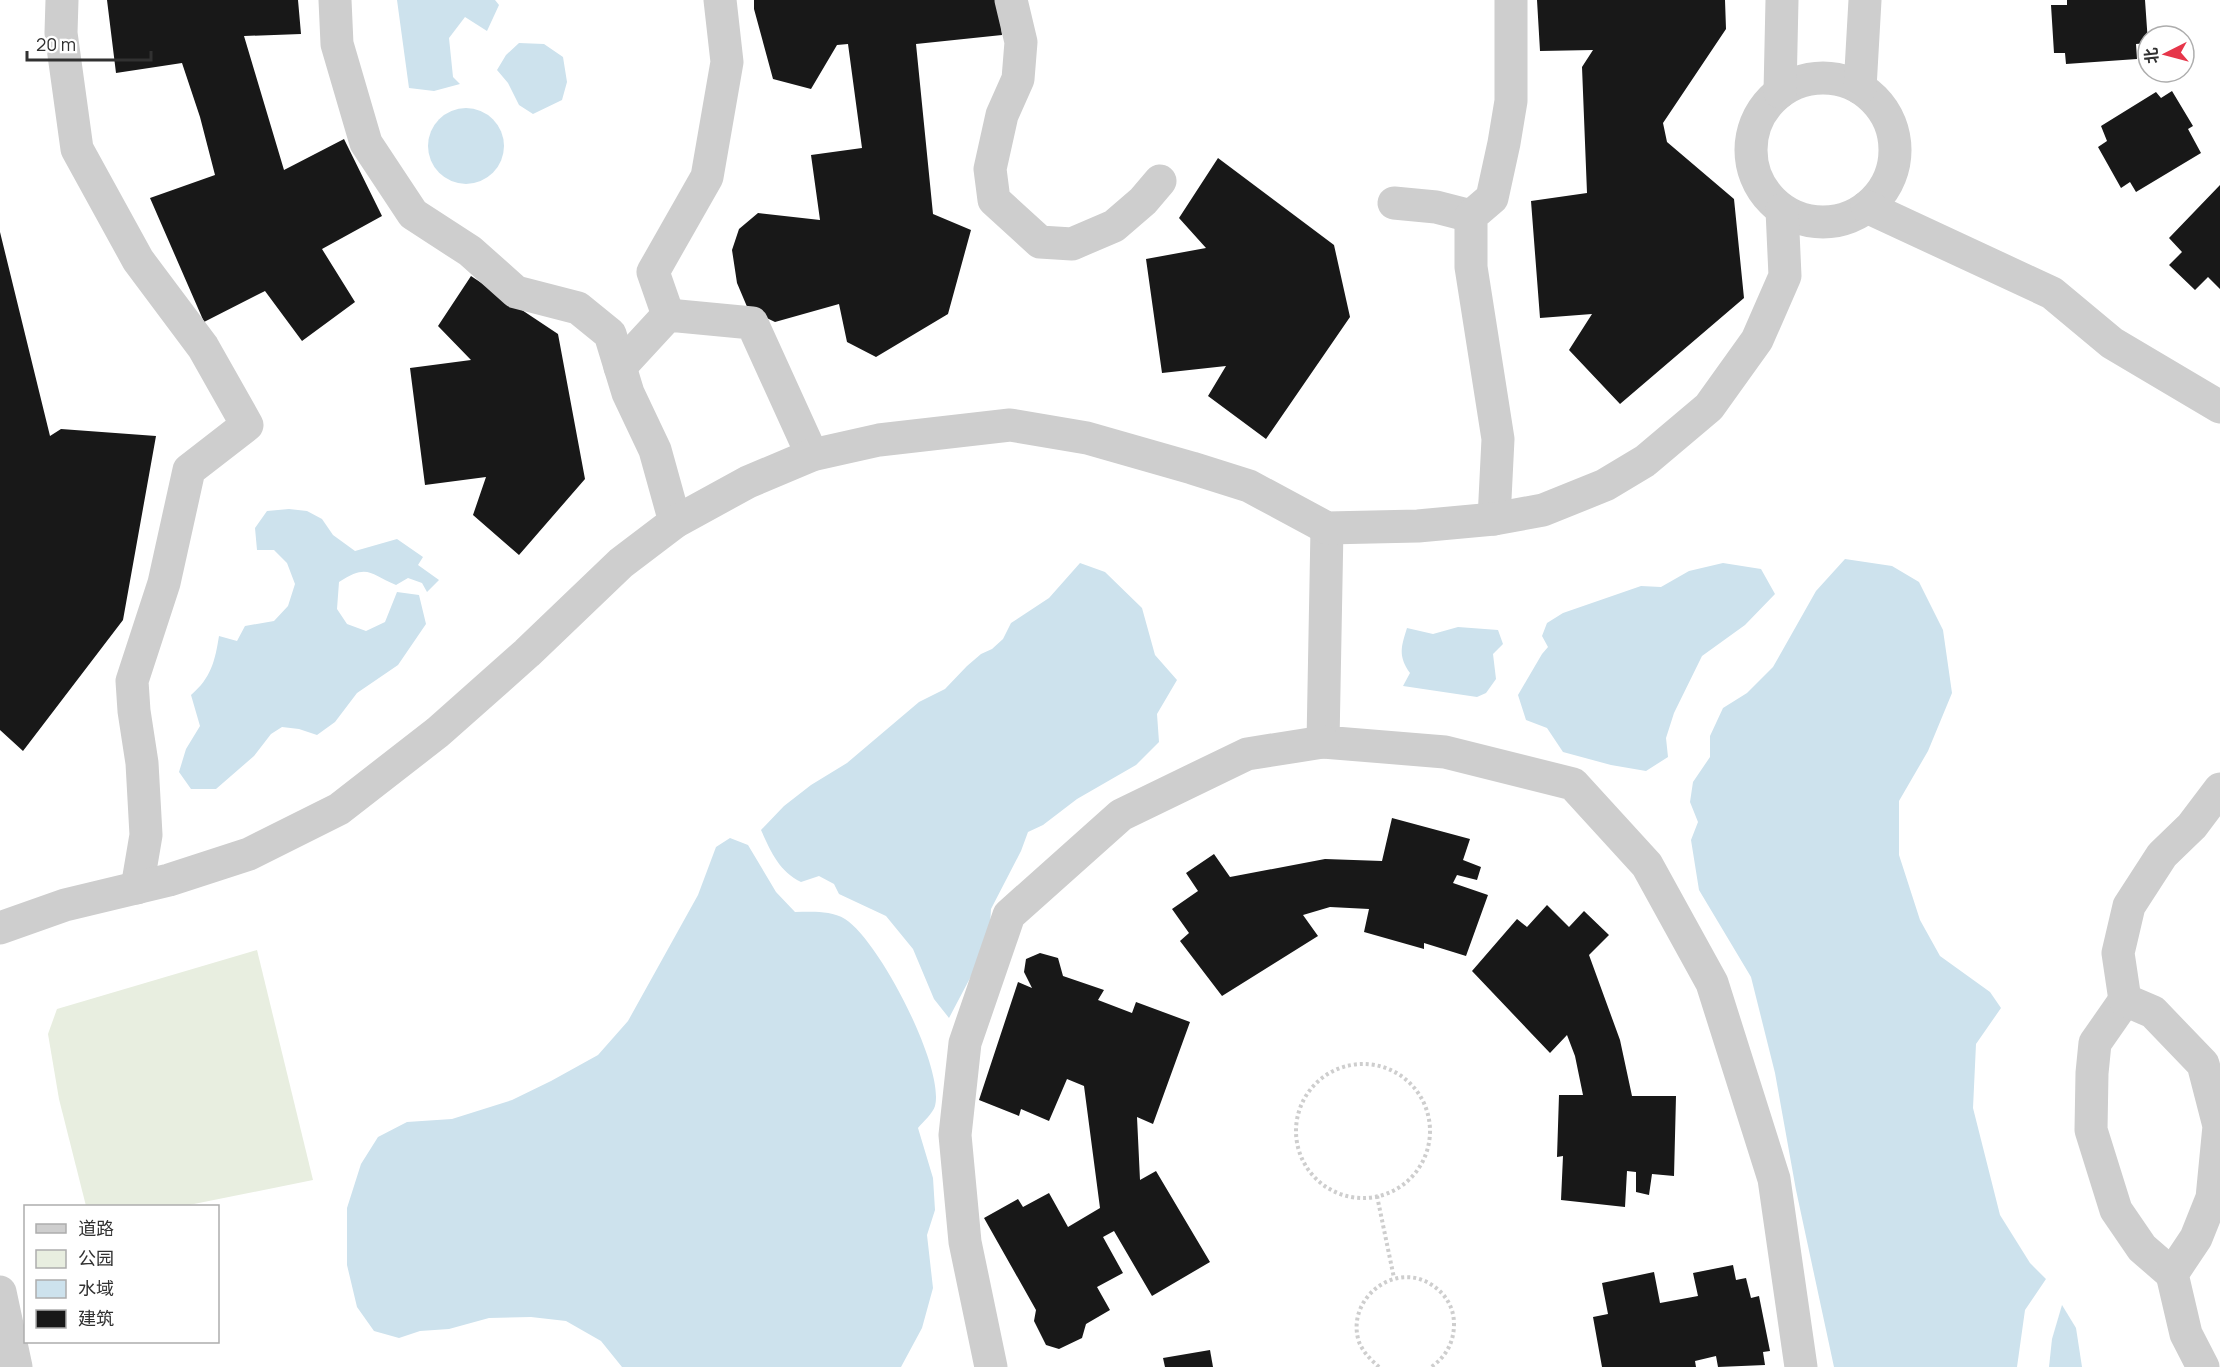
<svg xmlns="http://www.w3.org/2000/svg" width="2220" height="1367" font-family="Manrope,'Noto Sans SC',sans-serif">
<rect width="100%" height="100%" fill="#fff"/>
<path fill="#e8eee0" d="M 257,950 L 313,1180 L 184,1206 L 86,1206 L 59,1099 L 48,1034 L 57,1009 Z"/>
<g fill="#cde2ed">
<path d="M 397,0 L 495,0 L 499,5 L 487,31 L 465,17 L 449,38 L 453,77 L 460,84 L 434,91 L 409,88 Z"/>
<path d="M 519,43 L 544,44 L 563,57 L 567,82 L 562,100 L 533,114 L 519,105 L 508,83 L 497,70 L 506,55 Z"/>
<circle cx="466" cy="146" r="38"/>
<path d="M 289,509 L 307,511 L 322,519 L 333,535 L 355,551 L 397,539 L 423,557 L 418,565 L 439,580 L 427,592 L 422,583 L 408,578 L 396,585 C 370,574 368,563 339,582 L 337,609 L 347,624 L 366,631 L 385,622 L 397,592 L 419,595 L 426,624 L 398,665 L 357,693 L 335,722 L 317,735 L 299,729 L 282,727 L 271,734 L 254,756 L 216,789 L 191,789 L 179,772 L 186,749 L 200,726 L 191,695 C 211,678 215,661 219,636 L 237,641 L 245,626 L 274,621 L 288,606 L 295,584 L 287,563 L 274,550 L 257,550 L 255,528 L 267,511 Z"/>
<path d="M 1845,559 L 1892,566 L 1919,582 L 1943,630 L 1952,693 L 1928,751 L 1899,801 L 1899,855 L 1920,920 L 1940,956 L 1990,992 L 2001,1008 L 1976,1044 L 1973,1108 L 2000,1215 L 2030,1263 L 2046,1279 L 2025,1310 L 2017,1367 L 1834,1367 L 1796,1190 L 1775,1073 L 1751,977 L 1699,890 L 1691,840 L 1698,822 L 1690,802 L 1693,782 L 1710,757 L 1710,736 L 1723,708 L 1747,693 L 1773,667 L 1816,591 Z"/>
<path d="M 1080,563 L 1105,572 L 1142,608 L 1155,655 L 1177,680 L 1157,714 L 1159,742 L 1136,765 L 1077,799 L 1043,825 L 1028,832 L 1021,851 L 991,909 L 989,942 L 949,1018 L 934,999 L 913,949 L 886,916 L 839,894 L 834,884 L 819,876 L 801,882 C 779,871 771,852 761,830 L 784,806 L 811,785 L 847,763 L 919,702 L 945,689 L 967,666 L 981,654 L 992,649 L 1003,639 L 1011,623 L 1049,598 Z"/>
<path d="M 1723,563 L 1761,569 L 1775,594 L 1745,625 L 1702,656 L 1674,713 L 1666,738 L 1668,757 L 1646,771 L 1611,765 L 1563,752 L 1547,728 L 1526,720 L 1518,695 L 1542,654 L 1548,647 L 1542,636 L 1547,623 L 1563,613 L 1641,586 L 1661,587 L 1689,571 Z"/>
<path d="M 1458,627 L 1498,630 L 1503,644 L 1493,654 L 1496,679 L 1486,693 L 1477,697 L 1403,686 L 1410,673 C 1398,656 1401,647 1407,628 L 1433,634 Z"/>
<path d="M 730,838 L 748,845 L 776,892 L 795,912 C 811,912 830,910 845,919 C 878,939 945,1067 935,1106 C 933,1113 923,1122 918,1128 L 933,1178 L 935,1210 L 927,1235 L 933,1288 L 922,1328 L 901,1367 L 622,1367 L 601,1341 L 566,1321 L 531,1317 L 489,1318 L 449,1329 L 420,1331 L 399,1338 L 374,1331 L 357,1307 L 347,1265 L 347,1208 L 361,1164 L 378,1137 L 407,1122 L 452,1119 L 512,1100 L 551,1081 L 598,1055 L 628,1021 L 698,895 L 716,847 Z"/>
<path d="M 2062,1305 L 2076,1328 L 2082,1367 L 2049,1367 L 2052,1339 Z"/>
</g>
<g fill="#181818">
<path d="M 107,0 L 298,0 L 301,34 L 244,36 L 284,170 L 344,139 L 382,216 L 322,249 L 355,302 L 302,341 L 265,291 L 204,322 L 150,198 L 215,175 L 200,117 L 182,63 L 116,73 Z"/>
<path d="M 754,0 L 998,0 L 1002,35 L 916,44 L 933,214 L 971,230 L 948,314 L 876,357 L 847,342 L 839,304 L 775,322 L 748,309 L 737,283 L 732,250 L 739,229 L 758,213 L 820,220 L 811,155 L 862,148 L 848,44 L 837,45 L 811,89 L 773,79 L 754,9 Z"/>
<path d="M 1537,0 L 1725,0 L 1726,29 L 1663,123 L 1667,142 L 1734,199 L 1744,298 L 1620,404 L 1569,350 L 1592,314 L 1540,318 L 1531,201 L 1587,193 L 1582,67 L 1593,50 L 1540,51 Z"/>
<path d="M 2067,0 L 2145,0 L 2148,43 L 2136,44 L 2137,59 L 2066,64 L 2065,53 L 2054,53 L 2051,5 L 2067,5 Z"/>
<path d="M 2172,91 L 2193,126 L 2188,129 L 2201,153 L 2136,192 L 2130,182 L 2121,188 L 2098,147 L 2107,141 L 2101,126 L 2156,92 L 2161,98 Z"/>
<path d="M 1218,158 L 1334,245 L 1350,317 L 1266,439 L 1208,396 L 1226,366 L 1162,373 L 1146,259 L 1206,248 L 1179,218 Z"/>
<path d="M 2220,185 L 2220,289 L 2208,277 L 2195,290 L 2169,265 L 2182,252 L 2169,238 Z"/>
<path d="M 0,232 L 50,436 L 61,429 L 156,436 L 123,620 L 23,751 L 0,730 Z"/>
<path d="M 471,276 L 558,334 L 585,479 L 519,555 L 473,515 L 486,477 L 425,485 L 410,368 L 471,360 L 438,326 Z"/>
<path d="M 1392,818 L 1470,839 L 1463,860 L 1481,867 L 1477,880 L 1457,875 L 1453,883 L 1488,895 L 1466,956 L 1424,943 L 1424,949 L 1364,932 L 1369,909 L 1330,907 L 1303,915 L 1318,936 L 1222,996 L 1180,941 L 1189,933 L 1172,909 L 1198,891 L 1186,873 L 1214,854 L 1230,877 L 1325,859 L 1382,861 Z"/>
<path d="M 1547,905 L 1569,927 L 1584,911 L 1609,935 L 1589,955 L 1620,1040 L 1632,1096 L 1676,1096 L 1674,1176 L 1652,1174 L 1649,1195 L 1636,1192 L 1636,1172 L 1627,1171 L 1625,1207 L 1561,1200 L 1563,1156 L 1557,1157 L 1559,1095 L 1583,1095 L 1575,1056 L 1567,1035 L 1550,1053 L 1472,971 L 1517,919 L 1527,927 Z"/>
<path d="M 1040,953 L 1058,958 L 1063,976 L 1104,990 L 1098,1000 L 1132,1013 L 1136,1002 L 1190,1022 L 1153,1124 L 1137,1117 L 1140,1180 L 1156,1171 L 1210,1262 L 1152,1296 L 1114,1231 L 1103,1237 L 1123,1273 L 1097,1287 L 1110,1310 L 1086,1324 L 1082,1338 L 1059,1349 L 1046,1345 L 1034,1321 L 1036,1310 L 984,1218 L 1018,1199 L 1023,1207 L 1049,1193 L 1068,1227 L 1100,1208 L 1084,1086 L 1067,1079 L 1049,1121 L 1021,1109 L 1019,1116 L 979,1100 L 1018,982 L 1032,988 L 1024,972 L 1026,959 Z"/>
<path d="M 1733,1265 L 1736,1280 L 1746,1278 L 1751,1298 L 1759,1296 L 1770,1351 L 1763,1352 L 1765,1365 L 1718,1367 L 1716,1356 L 1695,1361 L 1696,1367 L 1602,1367 L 1593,1317 L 1608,1314 L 1602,1283 L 1654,1272 L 1660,1303 L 1698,1296 L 1693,1273 Z"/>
<path d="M 1210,1350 L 1213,1367 L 1165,1367 L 1163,1358 Z"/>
</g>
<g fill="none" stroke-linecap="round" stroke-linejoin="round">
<g stroke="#cecece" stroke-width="4" stroke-dasharray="3 3" stroke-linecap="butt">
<circle cx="1363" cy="1131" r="67"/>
<path d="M 1377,1196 L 1394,1278"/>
<path d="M 1379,1367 C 1371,1360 1363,1352 1359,1342 C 1345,1299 1395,1260 1432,1285 C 1446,1294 1454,1308 1454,1324 C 1454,1342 1446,1357 1431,1367"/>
</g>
<g stroke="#cecece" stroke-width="33">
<path d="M 62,0 L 61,33 L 77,149 L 138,260 L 203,347 L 247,425 L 189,470 L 164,583 L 132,681 L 134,711 L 142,763 L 146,835 L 137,888"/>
<path d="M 335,0 L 337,44 L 366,143 L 413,214 L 470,251 L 516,292 L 578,308 L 610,334 L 628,393 L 655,450 L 675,522"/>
<path d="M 1011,0 L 1021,42 L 1018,79 L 1002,115 L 990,169 L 994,200 L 1040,242 L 1072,244 L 1114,226 L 1143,201 L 1160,181"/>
<circle cx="1823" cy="150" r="72"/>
<path d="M 1860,88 L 1865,0"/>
<path d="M 1780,92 L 1782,0"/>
<path d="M 1394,203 L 1436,207 L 1471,216"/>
<path d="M 1867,207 L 2052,293 L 2112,343 L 2220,407"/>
<path d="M 668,315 L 653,272 L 707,177 L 727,62 L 720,0"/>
<path d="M 620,367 L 668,315 L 752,323 L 812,455"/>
<path d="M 1494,519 L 1498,439 L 1471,267 L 1471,216 L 1492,198 L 1504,143 L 1511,101 L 1511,0"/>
<path d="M 1327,528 L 1323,742 L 1445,752 L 1573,784 L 1647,865 L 1712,983 L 1774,1179 L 1801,1367"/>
<path d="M 0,928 L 65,905 L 169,880 L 249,854 L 339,809 L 438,732 L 527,653 L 621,563 L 675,522 L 748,482 L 812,455 L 879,440 L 1010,425 L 1087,438 L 1192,468 L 1249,486 L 1327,528 L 1418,526 L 1494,519 L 1543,510 L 1605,485 L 1645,461 L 1709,407 L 1757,340 L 1785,276 L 1782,210"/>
<path d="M 2125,1000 L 2095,1043 L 2092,1073 L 2091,1130 L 2116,1210 L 2142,1248 L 2172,1274"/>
<path d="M 0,1292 L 16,1367"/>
<path d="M 991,1367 L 965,1242 L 955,1135 L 965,1043 L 1009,915 L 1121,815 L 1247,754 L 1323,742"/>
<path d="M 2203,1367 L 2186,1334 L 2172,1274 L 2196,1238 L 2212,1198 L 2219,1126 L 2203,1064 L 2153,1012 L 2125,1000 L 2118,953 L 2129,906 L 2162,855 L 2192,826 L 2220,789"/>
</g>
</g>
<rect x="24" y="1205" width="195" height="138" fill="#ffffff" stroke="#adadad" stroke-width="1.5"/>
<rect x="36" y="1224" width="30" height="9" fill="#cecece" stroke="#adadad" stroke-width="1.5"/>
<text x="78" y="1235" font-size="18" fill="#313131">道路</text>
<rect x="36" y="1250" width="30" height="18" fill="#e8eee0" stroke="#adadad" stroke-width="1.5"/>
<text x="78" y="1265" font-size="18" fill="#313131">公园</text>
<rect x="36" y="1280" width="30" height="18" fill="#cde2ed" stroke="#adadad" stroke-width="1.5"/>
<text x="78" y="1295" font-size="18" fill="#313131">水域</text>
<rect x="36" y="1310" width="30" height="18" fill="#181818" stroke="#adadad" stroke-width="1.5"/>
<text x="78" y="1325" font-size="18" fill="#313131">建筑</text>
<g transform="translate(2166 54) rotate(264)"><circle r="28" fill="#ffffff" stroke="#adadad" stroke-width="1.5"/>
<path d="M0-4.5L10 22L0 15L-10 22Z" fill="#e6364a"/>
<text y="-9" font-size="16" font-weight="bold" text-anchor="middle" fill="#313131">北</text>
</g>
<path d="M27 51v9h124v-9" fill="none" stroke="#313131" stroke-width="3"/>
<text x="36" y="51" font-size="18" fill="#313131" stroke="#ffffff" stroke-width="4.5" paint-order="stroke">20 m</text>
</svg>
